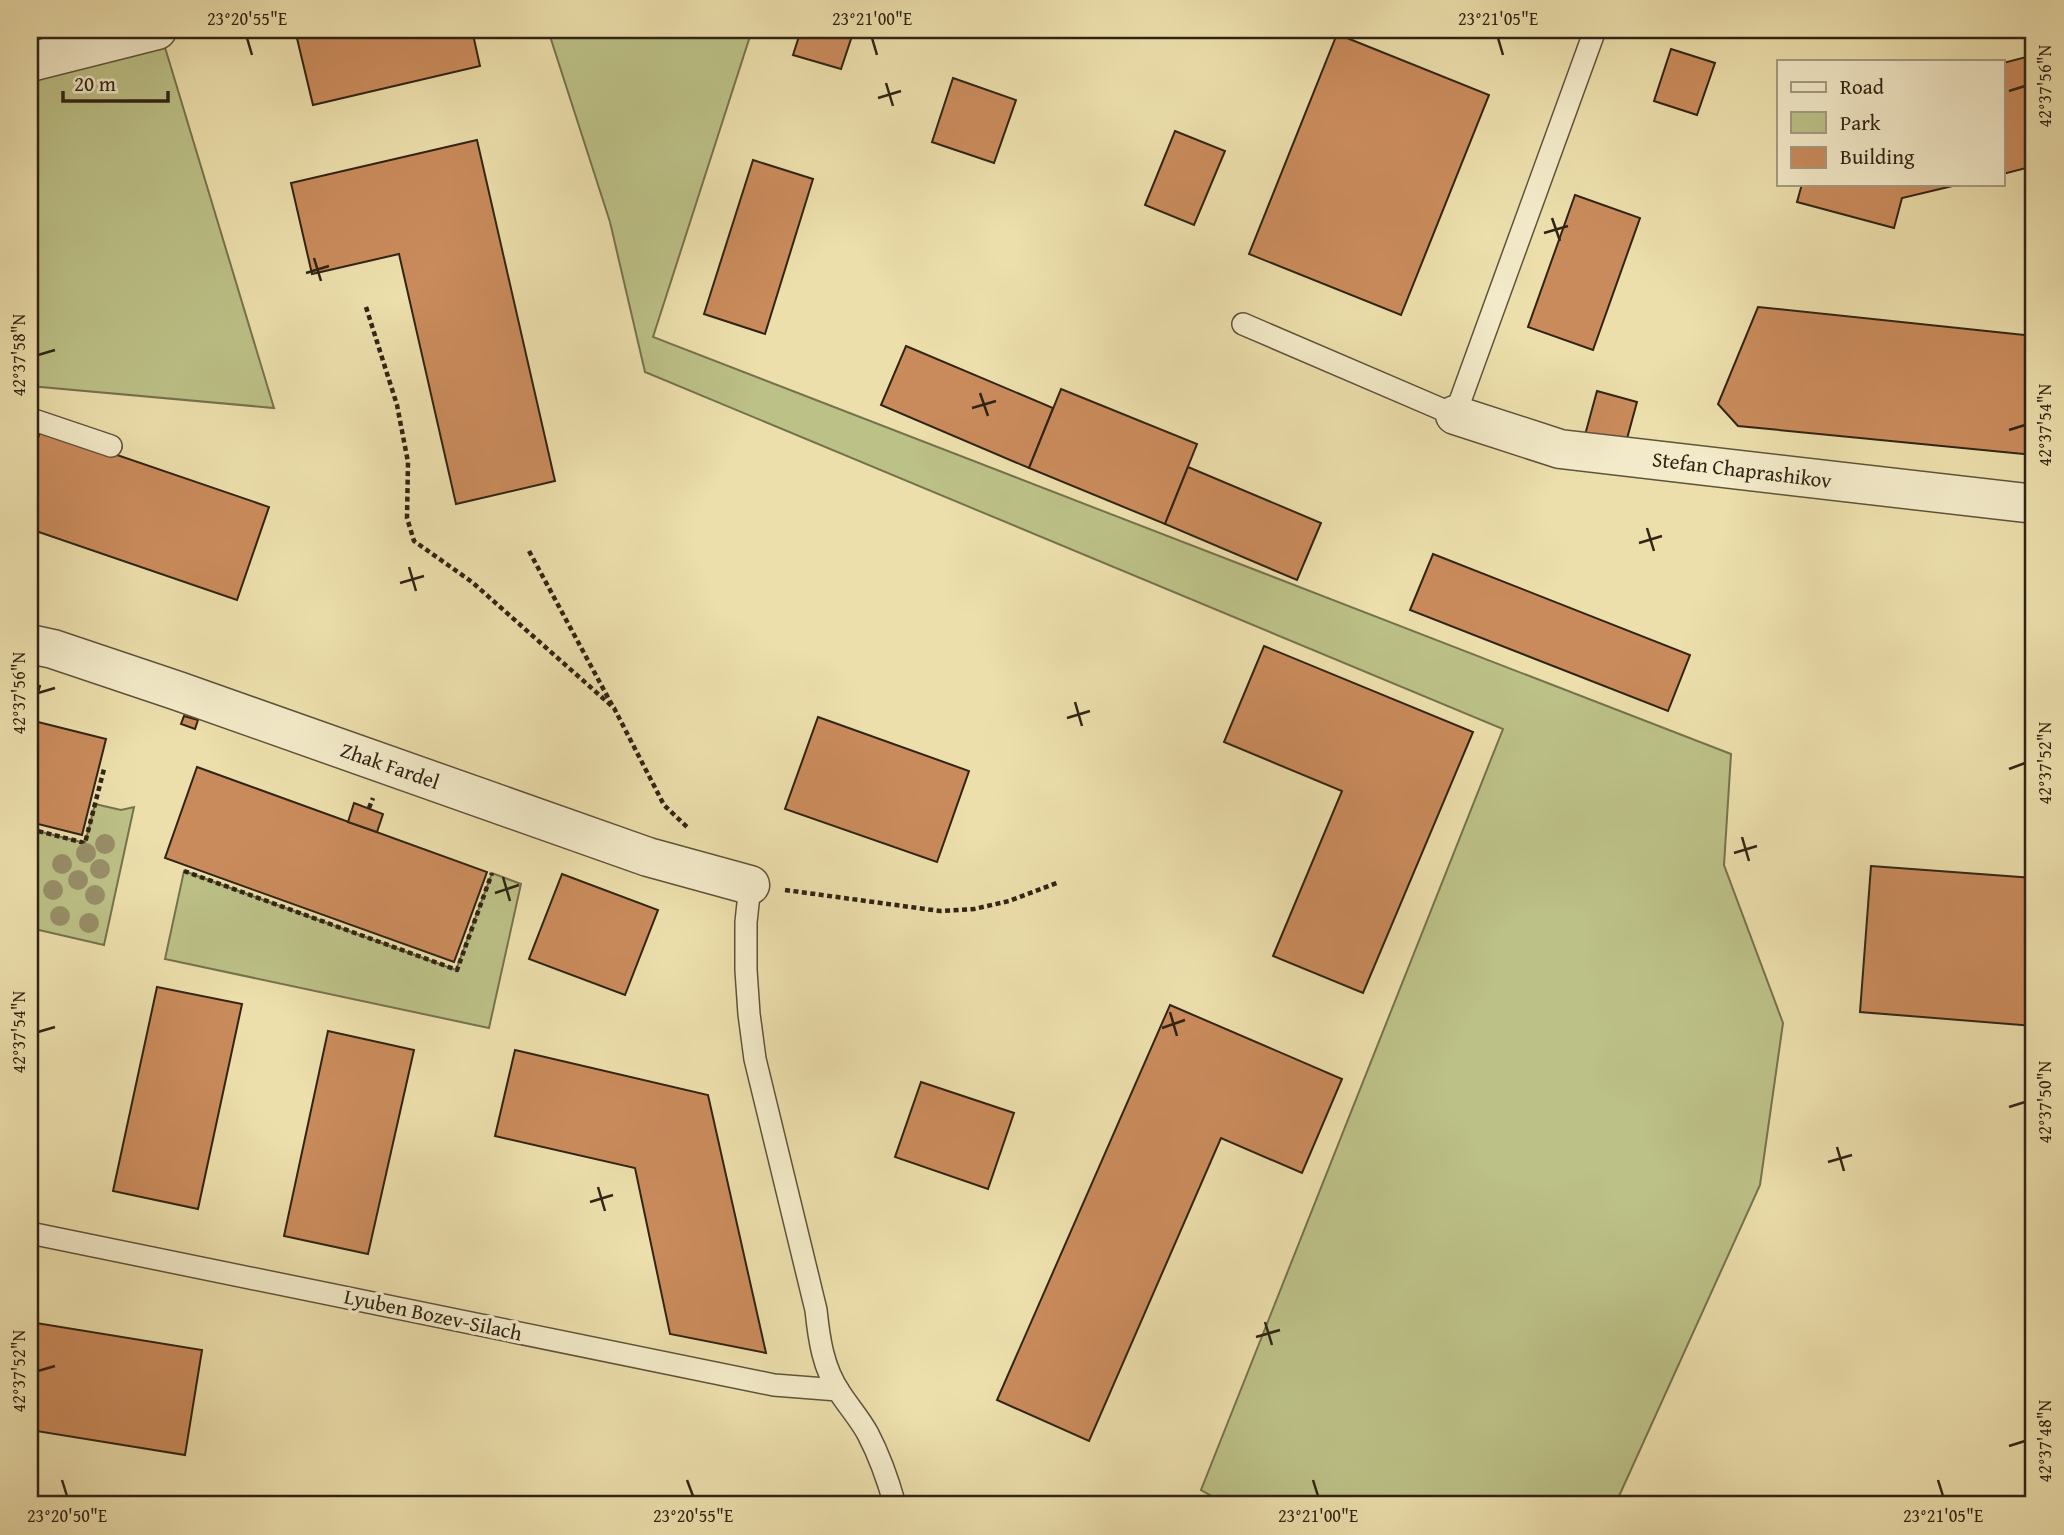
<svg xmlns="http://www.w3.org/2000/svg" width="2064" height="1535" font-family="'Gentium Book Plus',serif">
<rect width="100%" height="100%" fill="#ecdfac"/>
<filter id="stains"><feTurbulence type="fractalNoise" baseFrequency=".00286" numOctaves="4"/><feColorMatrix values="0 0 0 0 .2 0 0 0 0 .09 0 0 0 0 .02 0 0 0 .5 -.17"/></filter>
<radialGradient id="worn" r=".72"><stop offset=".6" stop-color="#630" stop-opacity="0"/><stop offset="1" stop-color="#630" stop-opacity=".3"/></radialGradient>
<g fill="#bcc187" stroke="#76724e" stroke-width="2">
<path d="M 30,30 L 163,30 L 160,31 L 274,408 L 30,386 Z"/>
<path d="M 548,30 L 752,30 L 653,337 L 1731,754 L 1724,865 L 1783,1023 L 1760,1185 L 1615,1505 L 1228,1505 L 1201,1490 L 1503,729 L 645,372 L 610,222 Z"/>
<path d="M 95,804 L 121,810 L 134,807 L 104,945 L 30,928 L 30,829 L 85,843 Z"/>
<path d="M 184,871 L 456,970 L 492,873 L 521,884 L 489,1028 L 165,959 Z"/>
</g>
<g fill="#ca8b5c" stroke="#302414" stroke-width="2">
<path d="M 295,30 L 472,30 L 480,66 L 313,105 Z"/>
<path d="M 801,30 L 854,30 L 841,69 L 793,55 Z"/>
<path d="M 1337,34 L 1489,95 L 1401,315 L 1249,254 Z"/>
<path d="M 1671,49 L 1715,63 L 1697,115 L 1654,101 Z"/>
<path d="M 2034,55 L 2034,166 L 2003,174 L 2003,63 Z"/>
<path d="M 953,78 L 1016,100 L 994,163 L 932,142 Z"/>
<path d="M 1175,131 L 1225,151 L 1194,225 L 1145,205 Z"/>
<path d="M 477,140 L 555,481 L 456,504 L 399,254 L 312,274 L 291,183 Z"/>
<path d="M 753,160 L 813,179 L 765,334 L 704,314 Z"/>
<path d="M 1802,184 L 1961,184 L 1902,198 L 1894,228 L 1797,202 Z"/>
<path d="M 1575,195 L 1640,218 L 1593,350 L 1528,327 Z"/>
<path d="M 1758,307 L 2034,336 L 2034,455 L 1738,426 L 1718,404 Z"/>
<path d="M 906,346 L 1053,408 L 1029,468 L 881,405 Z"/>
<path d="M 1061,389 L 1197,444 L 1165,524 L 1029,468 Z"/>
<path d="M 1597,391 L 1637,402 L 1625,446 L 1585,435 Z"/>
<path d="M 41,429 L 269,507 L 237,600 L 30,529 L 30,462 Z"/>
<path d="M 1188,467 L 1321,523 L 1297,580 L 1165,524 Z"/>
<path d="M 1433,554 L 1690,655 L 1668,711 L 1410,610 Z"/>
<path d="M 1264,646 L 1473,732 L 1363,993 L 1273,956 L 1342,791 L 1224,742 Z"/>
<path d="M 30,684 L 40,686 L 35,703 L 30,702 Z"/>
<path d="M 184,716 L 198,720 L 195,729 L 181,724 Z"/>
<path d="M 818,717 L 969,771 L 937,862 L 785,809 Z"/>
<path d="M 30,720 L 106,739 L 82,835 L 30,822 Z"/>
<path d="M 197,767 L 487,872 L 454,962 L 165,858 Z"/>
<path d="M 354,803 L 383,814 L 377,832 L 348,822 Z"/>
<path d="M 1871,866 L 2034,878 L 2034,1026 L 1860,1012 Z"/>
<path d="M 562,874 L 658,910 L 625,995 L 529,959 Z"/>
<path d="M 157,987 L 242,1004 L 198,1209 L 113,1191 Z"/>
<path d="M 1170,1005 L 1342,1079 L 1302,1173 L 1221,1138 L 1089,1441 L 997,1400 Z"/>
<path d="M 328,1031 L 414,1050 L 368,1254 L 284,1236 Z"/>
<path d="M 515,1050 L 708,1095 L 766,1353 L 670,1334 L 635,1168 L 495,1136 Z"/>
<path d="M 921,1082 L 1014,1113 L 988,1189 L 895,1157 Z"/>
<path d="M 30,1322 L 202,1350 L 185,1455 L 30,1430 Z"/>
</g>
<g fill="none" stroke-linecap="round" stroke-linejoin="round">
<defs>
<g id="service">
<path d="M 1243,324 L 1455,415 L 1595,30"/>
<path d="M 30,422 L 37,421 L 111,446"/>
<path d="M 750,885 L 746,922 L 746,970 L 749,1014 L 755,1059 L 816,1310 C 819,1339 823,1368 840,1393 C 849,1407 860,1419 868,1434 C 880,1457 888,1480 895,1505"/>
<path d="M 30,1233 L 774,1385 L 838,1390"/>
</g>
<g id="minor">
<path d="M 30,62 L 157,30"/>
<path d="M 1455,415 L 1560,449 L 2034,504"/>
<path d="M 30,644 L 53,649 L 178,691 L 648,857 L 750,885"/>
</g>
</defs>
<use href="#service" stroke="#5f533a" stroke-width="24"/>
<use href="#minor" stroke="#5f533a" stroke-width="41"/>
<g stroke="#302414" stroke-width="4.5" stroke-dasharray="5 3.5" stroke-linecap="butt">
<path d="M 366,307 L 397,405 L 408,462 L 407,518 L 414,541 L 472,582 L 614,708 L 664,805 L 687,827"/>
<path d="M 529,551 L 612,705"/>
<path d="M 369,808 L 373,798"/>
<path d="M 30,829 L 85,843 L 104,769"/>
<path d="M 184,871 L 457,970 L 492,873"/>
<path d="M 785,890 L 940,911 L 974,909 L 1009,901 L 1057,883"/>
</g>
<use href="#service" stroke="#f3eac9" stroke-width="21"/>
<use href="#minor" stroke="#f3eac9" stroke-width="38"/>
</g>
<g fill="#988e68">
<circle cx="105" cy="844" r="10"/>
<circle cx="86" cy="853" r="10"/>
<circle cx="62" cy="864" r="10"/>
<circle cx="100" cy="869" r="10"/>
<circle cx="78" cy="880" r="10"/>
<circle cx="53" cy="890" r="10"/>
<circle cx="95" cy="895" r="10"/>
<circle cx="60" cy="916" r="10"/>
<circle cx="89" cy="923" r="10"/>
</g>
<path fill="none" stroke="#302414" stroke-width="2.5" d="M 247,38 L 252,55M 872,38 L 877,55M 1498,38 L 1503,55M 886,83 L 893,106M 2009,91 L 2025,86M 878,98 L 901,91M 1552,218 L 1560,241M 1544,233 L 1568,226M 314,258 L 321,281M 306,273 L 329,266M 38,355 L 55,350M 980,393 L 988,416M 972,408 L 996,401M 2009,430 L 2025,425M 1647,528 L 1654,551M 1639,543 L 1662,536M 409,567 L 416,591M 400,583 L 424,576M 38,693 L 55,688M 1075,702 L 1082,726M 1067,718 L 1090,711M 2009,769 L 2025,763M 1742,837 L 1749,861M 1734,853 L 1757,846M 503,877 L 510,901M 495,893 L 519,885M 1170,1012 L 1177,1036M 1162,1028 L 1185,1020M 38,1032 L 55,1027M 2009,1107 L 2025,1102M 1837,1147 L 1844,1171M 1828,1162 L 1852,1155M 598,1187 L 605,1211M 590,1202 L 613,1195M 1265,1322 L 1272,1345M 1256,1337 L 1280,1330M 38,1371 L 55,1366M 2009,1446 L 2025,1441M 62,1480 L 67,1496M 687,1480 L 693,1496M 1313,1480 L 1318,1496M 1938,1480 L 1943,1496"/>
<g text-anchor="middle" stroke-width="7" stroke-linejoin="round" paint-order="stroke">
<g font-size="21" fill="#302414" stroke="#f3eac9">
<text transform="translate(1742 470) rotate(7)" y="7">Stefan Chaprashikov</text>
<text transform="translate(390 766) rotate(19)" y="7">Zhak Fardel</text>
<text transform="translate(433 1315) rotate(12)" y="7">Lyuben Bozev-Silach</text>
</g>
</g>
<rect width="2064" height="1535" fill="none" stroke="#ecdfac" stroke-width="77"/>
<rect x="1777" y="60" width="228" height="126" fill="#f3eac9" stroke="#a59b81" stroke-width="2"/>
<rect x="1791" y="82" width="35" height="10" fill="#f3eac9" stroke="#a59b81" stroke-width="2"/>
<text x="1840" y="94" font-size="21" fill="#302414">Road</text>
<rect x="1791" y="112" width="35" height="21" fill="#bcc187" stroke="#a59b81" stroke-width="2"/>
<text x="1840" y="130" font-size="21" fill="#302414">Park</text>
<rect x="1791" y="147" width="35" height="21" fill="#ca8b5c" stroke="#a59b81" stroke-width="2"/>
<text x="1840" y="164" font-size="21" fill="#302414">Building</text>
<path d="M63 91v10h105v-10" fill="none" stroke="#302414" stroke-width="3.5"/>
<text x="74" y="91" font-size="21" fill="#302414" stroke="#f3eac9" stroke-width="5" paint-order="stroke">20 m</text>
<rect x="38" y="38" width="1987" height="1458" fill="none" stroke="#302414" stroke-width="2.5"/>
<g font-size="18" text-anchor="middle" fill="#302414">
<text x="247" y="25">23°20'55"E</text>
<text x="872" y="25">23°21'00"E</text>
<text x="1498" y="25">23°21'05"E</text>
<text transform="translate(2045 86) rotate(-90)" y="6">42°37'56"N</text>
<text transform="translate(19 355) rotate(-90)" y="6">42°37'58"N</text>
<text transform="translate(2045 425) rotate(-90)" y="6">42°37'54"N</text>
<text transform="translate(19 693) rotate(-90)" y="6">42°37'56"N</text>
<text transform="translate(2045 763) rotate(-90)" y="6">42°37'52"N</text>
<text transform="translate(19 1032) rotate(-90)" y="6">42°37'54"N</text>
<text transform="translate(2045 1102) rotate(-90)" y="6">42°37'50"N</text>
<text transform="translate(19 1371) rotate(-90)" y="6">42°37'52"N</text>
<text transform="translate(2045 1441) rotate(-90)" y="6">42°37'48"N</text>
<text x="67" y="1522">23°20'50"E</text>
<text x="693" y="1522">23°20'55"E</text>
<text x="1318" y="1522">23°21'00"E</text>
<text x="1943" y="1522">23°21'05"E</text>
</g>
<rect width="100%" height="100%" filter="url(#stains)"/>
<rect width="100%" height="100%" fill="url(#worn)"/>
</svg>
